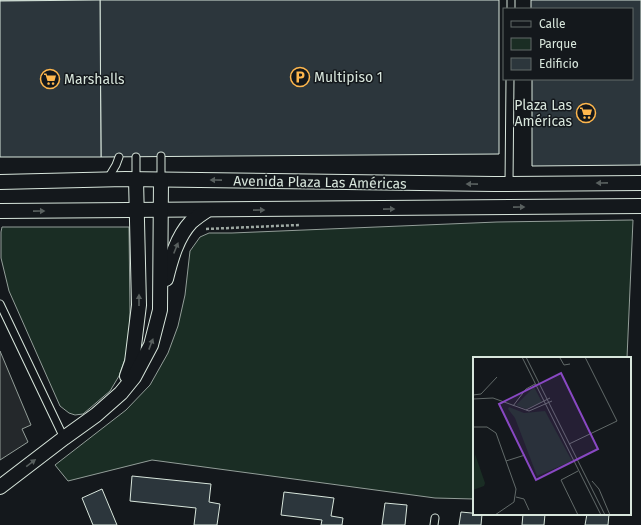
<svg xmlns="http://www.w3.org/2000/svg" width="641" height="525" font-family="'Fira Sans',sans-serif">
<rect width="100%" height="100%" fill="#14181c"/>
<g fill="#1a2d24" stroke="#939e99">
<path d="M 633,220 L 627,358 L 474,358 L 474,499 L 435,498 L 152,460 L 68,481 L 55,465 L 126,410 L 150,385 L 168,353 L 178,326 L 185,295 L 190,251 L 200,237 L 209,233 L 232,233 L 497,222 Z"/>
<path d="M 2,227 L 129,227 L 130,313 L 129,345 L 125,359 L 119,376 L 110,391 L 83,414 L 75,415 L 69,413 L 60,406 L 9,291 L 1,258 L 1,232 Z"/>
</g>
<path fill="#24282b" stroke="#939e99" d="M 0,351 L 31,425 L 22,429 L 28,442 L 0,460 Z"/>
<g fill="#2c363c" stroke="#d8e6dc">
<path d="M 0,0 L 47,0 L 0,1 Z"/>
<path d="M 100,0 L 499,0 L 499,154 L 101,157 Z"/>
<path d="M 100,0 L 101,157 L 0,157 L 0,1 Z"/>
<path d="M 531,0 L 641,0 L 641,165 L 532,166 L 532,79 L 632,79 L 632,9 L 531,9 Z"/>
<path d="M 132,476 L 211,484 L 209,502 L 220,504 L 217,525 L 194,525 L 196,508 L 130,501 Z"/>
<path d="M 102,489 L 117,525 L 93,525 L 82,498 Z"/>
<path d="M 284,492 L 334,498 L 331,516 L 343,518 L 342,525 L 321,525 L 322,520 L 281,515 Z"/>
<path d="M 385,503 L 407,505 L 405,525 L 382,525 Z"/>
<path d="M 461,512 L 482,514 L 481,525 L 459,525 Z"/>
<path d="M 523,514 L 545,514 L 544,525 L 522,525 Z"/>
<path d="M 587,514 L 609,514 L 608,525 L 585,525 Z"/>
</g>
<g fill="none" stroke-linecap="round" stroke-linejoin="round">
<defs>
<g id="lane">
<path d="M 511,9 L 511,0"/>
<path d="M 161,156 L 161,180"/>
<path d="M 136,157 L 136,179"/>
<path d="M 107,180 L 116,165 L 119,157"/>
<path d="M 509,184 L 510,79"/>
<path d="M 0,304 L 64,438"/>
<path d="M 434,525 L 435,518"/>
</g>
<g id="street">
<path d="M 0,182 L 125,179 L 494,184 L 641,183"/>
<path d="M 0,211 L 641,206"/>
<path d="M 166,279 C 171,259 177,237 191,222 C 196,218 201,214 206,211"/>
<path d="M 127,376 L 132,362 L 139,305 L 136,179"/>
<path d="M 0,487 L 64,438 L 96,415 L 121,393 L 134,377 L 151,345 L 160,310 L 161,180"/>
</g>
</defs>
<use href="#lane" stroke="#d8e6dc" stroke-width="9"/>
<use href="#street" stroke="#d8e6dc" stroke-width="16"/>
<path stroke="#9da8a2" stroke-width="2.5" stroke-dasharray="3 2" stroke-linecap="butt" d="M 206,229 L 299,225"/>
<use href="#lane" stroke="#14181c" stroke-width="7"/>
<use href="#street" stroke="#14181c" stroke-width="14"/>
</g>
<defs><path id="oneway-solid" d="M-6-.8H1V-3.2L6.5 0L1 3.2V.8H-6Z"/></defs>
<g fill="#59605f">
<use href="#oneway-solid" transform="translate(216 180) rotate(-179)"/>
<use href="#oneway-solid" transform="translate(602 183) rotate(179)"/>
<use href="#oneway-solid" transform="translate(472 184) rotate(-179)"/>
<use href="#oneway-solid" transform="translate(519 207) rotate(-1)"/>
<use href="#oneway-solid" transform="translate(389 209) rotate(-1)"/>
<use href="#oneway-solid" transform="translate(259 210) rotate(-1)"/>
<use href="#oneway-solid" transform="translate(39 211) rotate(-1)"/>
<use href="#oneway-solid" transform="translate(176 248) rotate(-68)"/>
<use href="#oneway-solid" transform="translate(139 300) rotate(-90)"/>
<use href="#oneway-solid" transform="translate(151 344) rotate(-69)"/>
<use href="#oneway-solid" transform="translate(31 463) rotate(-37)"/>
</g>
<defs>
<symbol id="parking-ring" viewBox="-11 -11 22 22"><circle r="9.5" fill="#14181c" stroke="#ffb74d" stroke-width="1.5"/><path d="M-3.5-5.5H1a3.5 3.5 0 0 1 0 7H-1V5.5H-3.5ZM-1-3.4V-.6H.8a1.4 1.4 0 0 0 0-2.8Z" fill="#ffb74d"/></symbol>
<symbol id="supermarket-ring" viewBox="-11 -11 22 22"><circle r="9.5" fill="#14181c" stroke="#ffb74d" stroke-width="1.5"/><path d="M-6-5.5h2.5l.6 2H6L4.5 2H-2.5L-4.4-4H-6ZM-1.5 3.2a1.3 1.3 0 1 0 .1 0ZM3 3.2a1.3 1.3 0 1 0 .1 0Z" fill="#ffb74d"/></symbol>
</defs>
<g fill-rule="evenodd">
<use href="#parking-ring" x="289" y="66" width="22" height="22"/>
<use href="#supermarket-ring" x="39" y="68" width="22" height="22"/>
<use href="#supermarket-ring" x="575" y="102" width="22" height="22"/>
</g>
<g text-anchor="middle" stroke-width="3" stroke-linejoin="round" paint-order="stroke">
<g font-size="14" fill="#d8e6dc" stroke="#14181c" text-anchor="start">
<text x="314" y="82">Multipiso 1</text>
<text x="64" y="84">Marshalls</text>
<text x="572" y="110" text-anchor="end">Plaza Las<tspan x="572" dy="16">Américas</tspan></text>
</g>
<g font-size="14" fill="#d8e6dc" stroke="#14181c">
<text transform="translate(320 182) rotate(1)" y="5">Avenida Plaza Las Américas</text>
</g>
</g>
<g transform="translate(473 357)">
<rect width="158" height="158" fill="#14181c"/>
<path d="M 61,30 L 69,45 L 53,52 L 43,48 ZM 36,50 L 51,56 L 72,54 L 99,104 L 64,119 L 42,61 L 35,52 ZM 2,97 L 12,126 L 11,129 L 0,133 Z" fill="#1a2d24"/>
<path fill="none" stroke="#626a69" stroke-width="1" d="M 49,0 L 128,158M 53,0 L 132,158M 87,1 L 91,8 L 97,7M 0,38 L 8,37 L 24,20M 0,42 L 20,41 L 56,54 L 79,44M 40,49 L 53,32 L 62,27M 53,53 L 77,41M 0,70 L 14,70 L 23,76 L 43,132 L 41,145 L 22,158M 96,87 L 144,64 L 112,0M 33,104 L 52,98M 119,124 L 126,132 L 137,158M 43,140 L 51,142 L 56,153M 105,158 L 88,123 L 105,114"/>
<path fill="#8948c3" fill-opacity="0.15" stroke="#8948c3" stroke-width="2" d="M 88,16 L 125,92 L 63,123 L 26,47 Z"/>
<rect width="158" height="158" fill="none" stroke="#d8e6dc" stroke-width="2"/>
</g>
<rect x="503" y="8" width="130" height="72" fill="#14181c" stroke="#626a69"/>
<rect x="511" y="21" width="20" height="6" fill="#14181c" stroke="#626a69"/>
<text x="539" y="28" font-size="12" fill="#d8e6dc">Calle</text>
<rect x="511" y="38" width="20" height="12" fill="#1a2d24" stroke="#626a69"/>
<text x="539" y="48" font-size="12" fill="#d8e6dc">Parque</text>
<rect x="511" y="58" width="20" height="12" fill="#2c363c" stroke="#626a69"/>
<text x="539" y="68" font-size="12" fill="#d8e6dc">Edificio</text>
</svg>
